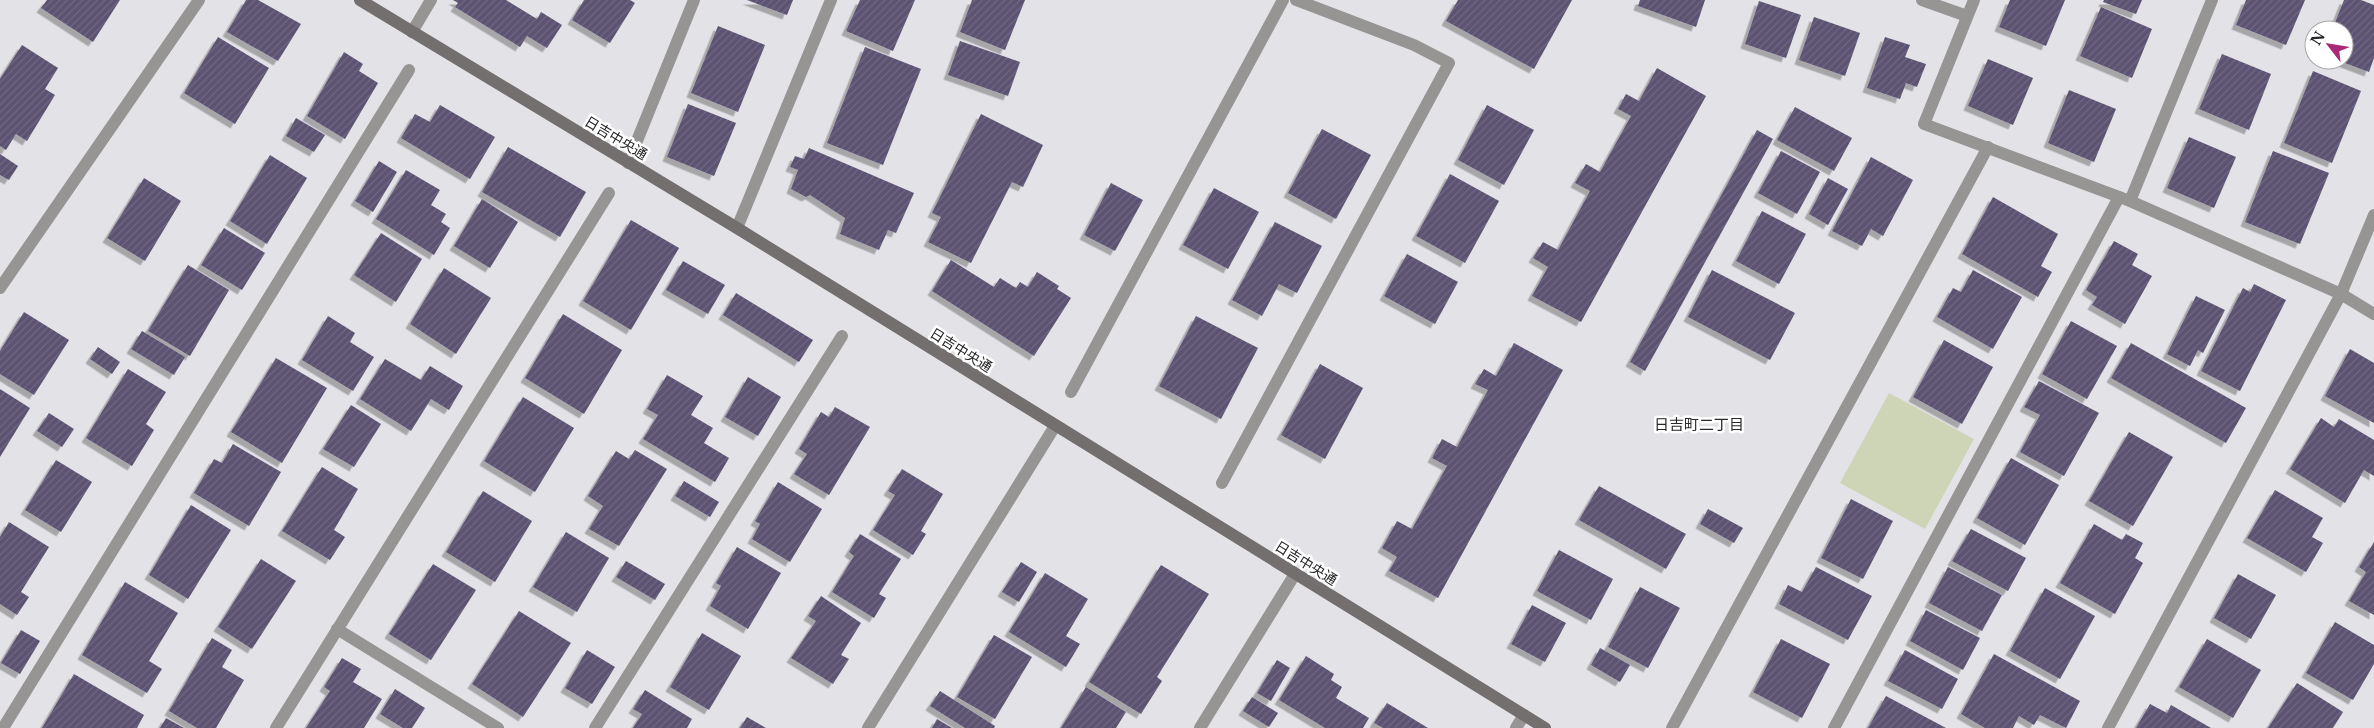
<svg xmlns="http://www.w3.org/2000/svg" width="2374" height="728" font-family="'Libre Baskerville','Noto Sans JP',serif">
<defs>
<pattern id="building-hatch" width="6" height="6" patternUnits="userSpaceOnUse" patternTransform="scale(1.25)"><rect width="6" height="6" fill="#5c5272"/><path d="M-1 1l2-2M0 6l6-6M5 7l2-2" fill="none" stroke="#706881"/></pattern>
<filter id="shadow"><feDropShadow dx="-4.5" dy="4.5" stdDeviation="0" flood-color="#0004"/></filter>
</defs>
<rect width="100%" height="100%" fill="#e3e2e7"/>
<path fill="#ced5b7" d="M 1889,393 L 1974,439 L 1925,529 L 1840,483 Z"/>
<g fill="url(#building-hatch)" filter="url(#shadow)">
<path d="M 47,0 L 120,0 L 93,42 L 41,8 Z"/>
<path d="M 246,0 L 258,0 L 301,24 L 278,61 L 227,32 Z"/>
<path d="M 453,0 L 506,0 L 537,19 L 541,12 L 562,25 L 547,48 L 527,36 L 520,47 L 455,7 L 458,3 Z"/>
<path d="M 584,0 L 630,0 L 635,3 L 610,43 L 572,20 Z"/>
<path d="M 747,0 L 793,0 L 787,15 Z"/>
<path d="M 860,0 L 915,0 L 893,51 L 846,31 Z"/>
<path d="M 972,0 L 1025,0 L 1005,50 L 960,32 Z"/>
<path d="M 1458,0 L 1572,0 L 1534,69 L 1446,21 Z"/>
<path d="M 1640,0 L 1705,0 L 1696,27 L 1638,6 Z"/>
<path d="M 2010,0 L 2065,0 L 2046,46 L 1999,27 Z"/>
<path d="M 2104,0 L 2142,0 L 2136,14 L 2103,2 Z"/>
<path d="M 2246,0 L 2305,0 L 2286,45 L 2236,25 Z"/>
<path d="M 2344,0 L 2361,0 L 2374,5 L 2374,58 L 2369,72 L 2337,60 L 2344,60 L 2344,30 L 2332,30 Z"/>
<path d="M 1759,1 L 1801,15 L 1786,58 L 1745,44 Z"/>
<path d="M 2101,7 L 2152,29 L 2132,78 L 2080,56 Z"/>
<path d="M 1814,17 L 1860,33 L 1845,76 L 1799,60 Z"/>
<path d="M 718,26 L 765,45 L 738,112 L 691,93 Z"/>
<path d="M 218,37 L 269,68 L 235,124 L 184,93 Z"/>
<path d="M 1885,37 L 1910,45 L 1905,57 L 1926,64 L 1917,87 L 1906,83 L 1900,99 L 1867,88 Z"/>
<path d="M 960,41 L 1020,62 L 1008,96 L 948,75 Z"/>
<path d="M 22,45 L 58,68 L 45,89 L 55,95 L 27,141 L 16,134 L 6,150 L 0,146 L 0,79 Z"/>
<path d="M 865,47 L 921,69 L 883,165 L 827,143 Z"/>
<path d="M 344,52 L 363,64 L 359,71 L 378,83 L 345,139 L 307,116 Z"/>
<path d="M 2222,54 L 2271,74 L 2249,130 L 2199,109 Z"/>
<path d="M 1988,59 L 2033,78 L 2013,125 L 1968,106 Z"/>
<path d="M 1657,68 L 1706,96 L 1581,322 L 1532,296 L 1548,267 L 1533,258 L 1543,242 L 1558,250 L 1590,191 L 1575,183 L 1586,164 L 1600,172 L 1631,116 L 1618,109 L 1626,94 L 1639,101 Z"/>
<path d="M 2313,71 L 2361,91 L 2332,163 L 2284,143 Z"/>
<path d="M 2069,90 L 2116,109 L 2094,162 L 2048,143 Z"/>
<path d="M 688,104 L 736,123 L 714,176 L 667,157 Z"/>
<path d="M 440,105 L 495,137 L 470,179 L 401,138 L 415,114 L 430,122 Z"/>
<path d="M 1487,105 L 1534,130 L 1504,185 L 1458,160 Z"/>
<path d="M 1795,107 L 1852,138 L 1834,171 L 1777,140 Z"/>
<path d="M 981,114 L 1043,145 L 1023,187 L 1012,182 L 971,263 L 928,242 L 941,217 L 932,213 Z"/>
<path d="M 296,118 L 325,135 L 314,152 L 286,136 Z"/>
<path d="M 1322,129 L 1371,155 L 1336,219 L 1288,193 Z"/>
<path d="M 1757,130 L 1773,139 L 1645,371 L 1630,362 Z"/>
<path d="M 2189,137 L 2236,157 L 2214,208 L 2167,188 Z"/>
<path d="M 508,147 L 586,192 L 560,237 L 482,192 Z"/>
<path d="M 809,148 L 914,193 L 896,233 L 888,230 L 879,250 L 840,234 L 845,218 L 810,195 L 806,197 L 791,189 L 798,170 L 790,167 L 795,156 L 804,159 Z"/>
<path d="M 1781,151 L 1820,172 L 1797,214 L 1758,193 Z"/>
<path d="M 2273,151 L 2329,173 L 2300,244 L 2245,222 Z"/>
<path d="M 0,154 L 18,166 L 9,180 L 0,175 Z"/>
<path d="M 270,155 L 307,178 L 267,244 L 230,221 Z"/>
<path d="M 1871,157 L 1913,180 L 1883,236 L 1871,229 L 1862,246 L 1832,231 Z"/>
<path d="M 379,161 L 397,172 L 373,212 L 355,201 Z"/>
<path d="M 406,170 L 440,190 L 431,205 L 446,214 L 441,222 L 450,228 L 434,255 L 376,219 Z"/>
<path d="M 1450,174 L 1499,201 L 1465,263 L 1416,236 Z"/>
<path d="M 144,178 L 181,201 L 145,261 L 107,238 Z"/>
<path d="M 1828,178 L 1848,189 L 1828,225 L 1809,214 Z"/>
<path d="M 1111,183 L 1143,200 L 1115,251 L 1084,235 Z"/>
<path d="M 1214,188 L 1259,212 L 1228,269 L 1183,245 Z"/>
<path d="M 1993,197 L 2058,234 L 2041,266 L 2052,272 L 2038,297 L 1962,254 Z"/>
<path d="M 482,199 L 518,222 L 490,268 L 454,246 Z"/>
<path d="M 1762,211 L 1806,234 L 1779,284 L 1736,261 Z"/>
<path d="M 631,220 L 679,248 L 631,330 L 583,301 Z"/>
<path d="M 1275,222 L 1322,246 L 1297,293 L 1279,284 L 1262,316 L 1232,300 Z"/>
<path d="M 224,228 L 265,253 L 242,290 L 201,265 Z"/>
<path d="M 381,233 L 422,259 L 396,302 L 354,275 Z"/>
<path d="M 2114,241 L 2138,254 L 2132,265 L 2152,276 L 2125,324 L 2092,305 L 2097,297 L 2086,290 Z"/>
<path d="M 1407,254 L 1458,282 L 1435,324 L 1384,296 Z"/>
<path d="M 951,260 L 994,287 L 1000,278 L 1016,288 L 1020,282 L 1028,287 L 1037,272 L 1059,286 L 1057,289 L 1071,298 L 1034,356 L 932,291 Z"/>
<path d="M 683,261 L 725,285 L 708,314 L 666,290 Z"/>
<path d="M 188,265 L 229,290 L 190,356 L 148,331 Z"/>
<path d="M 444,268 L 491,298 L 456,354 L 410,324 Z"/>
<path d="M 1712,270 L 1795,313 L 1770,360 L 1688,317 Z"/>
<path d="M 1973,270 L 2022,297 L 1993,349 L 1937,317 L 1953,288 L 1961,292 Z"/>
<path d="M 2254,284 L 2286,300 L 2240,391 L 2201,371 L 2243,288 L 2250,292 Z"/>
<path d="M 736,293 L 813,340 L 799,362 L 723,315 Z"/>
<path d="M 2196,296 L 2225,310 L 2203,353 L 2198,350 L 2190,366 L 2167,354 Z"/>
<path d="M 24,312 L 69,340 L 34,395 L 0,374 L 0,351 Z"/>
<path d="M 563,314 L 622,350 L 584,414 L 525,378 Z"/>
<path d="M 328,316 L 355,333 L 350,342 L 374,357 L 353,391 L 302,360 Z"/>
<path d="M 1196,316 L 1258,348 L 1221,419 L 1159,386 Z"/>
<path d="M 2071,321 L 2117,346 L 2087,399 L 2042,374 Z"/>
<path d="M 142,331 L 185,357 L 174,375 L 131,349 Z"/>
<path d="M 1944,340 L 1993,367 L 1962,424 L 1913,397 Z"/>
<path d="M 1514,343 L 1563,370 L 1438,598 L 1389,571 L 1397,557 L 1382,548 L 1397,521 L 1412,529 L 1447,466 L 1432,458 L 1442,439 L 1457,447 L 1488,390 L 1475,384 L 1484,369 L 1496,376 Z"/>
<path d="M 2131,343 L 2246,408 L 2226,443 L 2111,378 Z"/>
<path d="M 98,347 L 120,362 L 112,374 L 90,359 Z"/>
<path d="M 2350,349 L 2374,363 L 2374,423 L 2325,396 Z"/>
<path d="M 276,358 L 327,388 L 282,463 L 231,432 Z"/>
<path d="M 385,359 L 421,380 L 430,366 L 463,386 L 449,410 L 431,399 L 411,431 L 360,399 Z"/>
<path d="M 1320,364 L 1363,388 L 1325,459 L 1281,435 Z"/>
<path d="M 128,369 L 166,392 L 146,424 L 154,430 L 132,466 L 86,438 Z"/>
<path d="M 667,375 L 703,396 L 691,415 L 713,428 L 704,443 L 729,458 L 715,482 L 643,439 L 658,415 L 647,409 Z"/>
<path d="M 748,377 L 781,397 L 758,436 L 725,417 Z"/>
<path d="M 2039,381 L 2099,413 L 2064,476 L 2020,452 L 2040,415 L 2024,407 Z"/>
<path d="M 0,389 L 30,408 L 0,457 Z"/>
<path d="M 523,397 L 574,428 L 535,492 L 484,461 Z"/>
<path d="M 351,405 L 381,424 L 354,467 L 323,449 Z"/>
<path d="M 835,407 L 870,427 L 829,495 L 794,474 L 807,454 L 799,449 L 821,412 L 829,417 Z"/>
<path d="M 49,413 L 74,429 L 62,447 L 37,431 Z"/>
<path d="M 2321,418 L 2334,427 L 2339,419 L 2374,440 L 2374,476 L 2364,470 L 2345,503 L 2290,469 Z"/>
<path d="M 2129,432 L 2173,457 L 2133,526 L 2089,501 Z"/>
<path d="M 233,444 L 281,472 L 249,526 L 194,493 L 214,459 L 222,463 Z"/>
<path d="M 635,450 L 667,469 L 619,546 L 589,529 L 603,506 L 588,496 L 616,451 L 629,459 Z"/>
<path d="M 2011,458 L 2059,485 L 2025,545 L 1977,518 Z"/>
<path d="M 56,460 L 92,482 L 61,532 L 25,510 Z"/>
<path d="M 322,467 L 358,489 L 334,530 L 345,537 L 330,560 L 282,531 Z"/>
<path d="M 902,469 L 943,494 L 921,531 L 926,534 L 913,555 L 873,530 L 895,495 L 888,491 Z"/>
<path d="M 684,481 L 719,502 L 710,517 L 675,496 Z"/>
<path d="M 778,482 L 822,509 L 790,562 L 752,539 L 760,524 L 755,521 Z"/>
<path d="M 1599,486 L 1686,534 L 1666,569 L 1579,520 Z"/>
<path d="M 2275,490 L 2323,518 L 2312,537 L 2323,543 L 2306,572 L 2247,538 Z"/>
<path d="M 483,491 L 532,521 L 495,582 L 446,552 Z"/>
<path d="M 1851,499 L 1893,521 L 1863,579 L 1821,558 Z"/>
<path d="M 191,505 L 231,530 L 188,599 L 149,575 Z"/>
<path d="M 1708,509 L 1743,528 L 1734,543 L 1700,524 Z"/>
<path d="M 9,522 L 49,547 L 21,592 L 29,597 L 17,615 L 0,604 L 0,537 Z"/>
<path d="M 2094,524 L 2122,540 L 2126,534 L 2143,543 L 2135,558 L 2143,563 L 2115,614 L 2060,583 Z"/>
<path d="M 1971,529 L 2026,558 L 2008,591 L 1952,561 Z"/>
<path d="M 566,532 L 609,558 L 577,612 L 533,587 Z"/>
<path d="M 860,534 L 901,559 L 879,594 L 886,598 L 874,618 L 832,592 L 854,556 L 849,552 Z"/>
<path d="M 2374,542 L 2374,615 L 2349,601 L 2366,572 L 2359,567 Z"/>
<path d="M 737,547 L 781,573 L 748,629 L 710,606 L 721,586 L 716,583 Z"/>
<path d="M 1559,550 L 1613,579 L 1591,620 L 1537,591 Z"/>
<path d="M 261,559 L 296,581 L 252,649 L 218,627 Z"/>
<path d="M 626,561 L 665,584 L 655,600 L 616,577 Z"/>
<path d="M 1021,562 L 1037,572 L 1019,602 L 1002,592 Z"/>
<path d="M 433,564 L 476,590 L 431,660 L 389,634 Z"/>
<path d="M 1161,565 L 1209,594 L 1157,677 L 1162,681 L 1141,714 L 1089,682 Z"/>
<path d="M 1816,567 L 1872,596 L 1848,640 L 1779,604 L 1788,585 L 1802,592 Z"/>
<path d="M 1948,567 L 2002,595 L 1982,631 L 1929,603 Z"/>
<path d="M 1045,573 L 1088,599 L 1066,636 L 1080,644 L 1066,667 L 1009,632 Z"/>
<path d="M 2238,574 L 2276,595 L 2251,639 L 2214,618 Z"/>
<path d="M 125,582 L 178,613 L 149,661 L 162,669 L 147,693 L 82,655 Z"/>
<path d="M 1640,587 L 1680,608 L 1648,668 L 1608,647 Z"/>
<path d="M 2045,588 L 2095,616 L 2060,679 L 2010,651 Z"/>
<path d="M 821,596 L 861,623 L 841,655 L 849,659 L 833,684 L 791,658 L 816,621 L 808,616 Z"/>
<path d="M 1532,605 L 1566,623 L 1545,662 L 1511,644 Z"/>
<path d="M 1926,610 L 1980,638 L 1963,670 L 1910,641 Z"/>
<path d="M 519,611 L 571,643 L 523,717 L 472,684 Z"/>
<path d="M 2335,622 L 2374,645 L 2374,664 L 2353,700 L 2306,673 Z"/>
<path d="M 21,630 L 40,641 L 20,674 L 1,663 Z"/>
<path d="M 702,633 L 741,656 L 709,710 L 670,687 Z"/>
<path d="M 994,635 L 1032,657 L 995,719 L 957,697 Z"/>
<path d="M 212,638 L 232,650 L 222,667 L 244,680 L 216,728 L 197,728 L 169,711 Z"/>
<path d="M 1781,639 L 1830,664 L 1802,718 L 1753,692 Z"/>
<path d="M 2207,639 L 2261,670 L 2233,718 L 2179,687 Z"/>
<path d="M 1600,648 L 1630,665 L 1620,682 L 1591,665 Z"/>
<path d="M 587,650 L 615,667 L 592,704 L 565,688 Z"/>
<path d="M 1905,650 L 1958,679 L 1942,709 L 1888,681 Z"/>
<path d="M 1994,654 L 2080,701 L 2066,728 L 2040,715 L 2034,725 L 2019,716 L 2013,728 L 1985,728 L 1961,714 Z"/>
<path d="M 1306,656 L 1334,674 L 1331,680 L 1342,687 L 1336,698 L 1369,718 L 1363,728 L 1325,728 L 1279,700 Z"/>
<path d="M 342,658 L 361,669 L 353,682 L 382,699 L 364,728 L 306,728 L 330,691 L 324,687 Z"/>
<path d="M 1277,660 L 1290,668 L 1271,701 L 1257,693 Z"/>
<path d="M 74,674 L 144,715 L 137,728 L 42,728 Z"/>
<path d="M 2297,683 L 2343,712 L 2333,728 L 2268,728 Z"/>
<path d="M 1086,687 L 1126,712 L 1116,728 L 1061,728 Z"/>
<path d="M 395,689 L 425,708 L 412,728 L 403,728 L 380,714 Z"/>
<path d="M 645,690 L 692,719 L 687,728 L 633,728 L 642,714 L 633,709 Z"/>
<path d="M 940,691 L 995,726 L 994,728 L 965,728 L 930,706 Z"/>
<path d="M 1886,696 L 1946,728 L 1868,728 Z"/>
<path d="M 1252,697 L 1278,713 L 1269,727 L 1243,711 Z"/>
<path d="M 1387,703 L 1428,728 L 1383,728 L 1374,723 Z"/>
<path d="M 2150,704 L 2167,713 L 2171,705 L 2211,728 L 2136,728 Z"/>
<path d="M 747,717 L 766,728 L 740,728 Z"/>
<path d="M 166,718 L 184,728 L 160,728 Z"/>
<path d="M 937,719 L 952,728 L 932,728 Z"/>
</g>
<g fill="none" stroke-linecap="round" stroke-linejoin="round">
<g stroke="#979594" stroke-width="12">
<path d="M 1922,0 L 1967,16"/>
<path d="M 1974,0 L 1924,124 L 2130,201 L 2341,294 L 2374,314"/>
<path d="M 412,32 L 431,0"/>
<path d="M 628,163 L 694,0"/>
<path d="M 2130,201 L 2212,0"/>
<path d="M 737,228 L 831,0"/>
<path d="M 0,288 L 199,0"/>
<path d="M 1071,392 L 1283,0"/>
<path d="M 1222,483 L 1449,63 L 1414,45 L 1296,0"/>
<path d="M 337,629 L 498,728"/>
<path d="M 3,728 L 409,70"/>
<path d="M 276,728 L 609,193"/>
<path d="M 595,728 L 842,336"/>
<path d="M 868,728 L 1055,426"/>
<path d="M 1200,728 L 1295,574"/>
<path d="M 1516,728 L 1524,715"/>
<path d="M 1672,728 L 1988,147"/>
<path d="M 1834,728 L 2119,197"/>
<path d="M 2108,728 L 2341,294 L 2374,215"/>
</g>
<path stroke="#736f6e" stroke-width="12" d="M 360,0 L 737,228 L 1545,728"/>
</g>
<g text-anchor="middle" stroke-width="5" stroke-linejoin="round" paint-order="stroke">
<g font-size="14" fill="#272628" stroke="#fff">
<text transform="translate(616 138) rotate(31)" y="5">日吉中央通</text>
<text transform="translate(961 350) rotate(32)" y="5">日吉中央通</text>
<text transform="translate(1306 563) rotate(32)" y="5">日吉中央通</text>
</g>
<g font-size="15" fill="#272628" stroke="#fff">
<text x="1699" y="430">日吉町二丁目</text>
</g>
</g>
<g transform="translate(2329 45) rotate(301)"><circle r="24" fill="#ffffff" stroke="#a9a8a9"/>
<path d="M0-4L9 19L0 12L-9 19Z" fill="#aa2976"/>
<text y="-8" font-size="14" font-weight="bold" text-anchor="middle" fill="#272628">N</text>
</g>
</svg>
